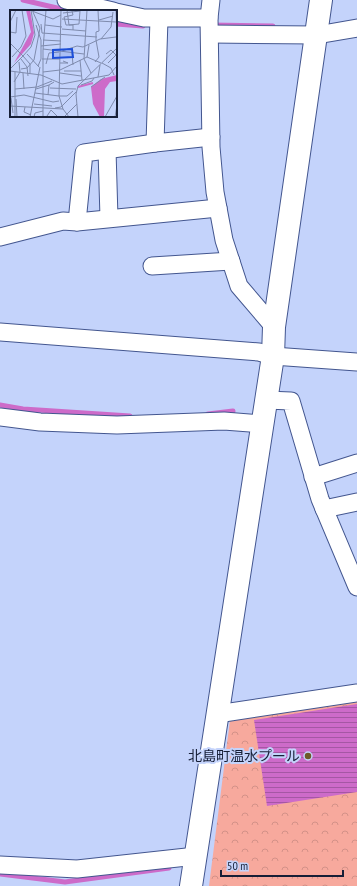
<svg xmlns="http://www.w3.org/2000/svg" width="357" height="886" font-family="'PT Sans Narrow','Noto Sans JP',sans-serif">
<defs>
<pattern id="park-crowns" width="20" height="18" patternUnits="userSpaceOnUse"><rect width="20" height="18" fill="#f7a99d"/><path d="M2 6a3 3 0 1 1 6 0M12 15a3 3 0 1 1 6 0" fill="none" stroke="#d39188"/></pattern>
<pattern id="water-rules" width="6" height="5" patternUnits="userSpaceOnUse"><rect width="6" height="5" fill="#cd6bc9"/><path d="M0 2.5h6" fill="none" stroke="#a557a4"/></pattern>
</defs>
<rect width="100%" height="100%" fill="#c4d3fb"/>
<path fill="url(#park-crowns)" d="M 357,702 L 357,886 L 209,886 L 230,720 Z"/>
<path fill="url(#water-rules)" d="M 357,704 L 357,792 L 267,806 L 254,720 Z"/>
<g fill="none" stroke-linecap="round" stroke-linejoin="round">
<g stroke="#cd6bc9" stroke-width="5">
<path d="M 23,0 L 70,11"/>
<path d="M 116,24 L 143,26"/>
<path d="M 211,25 L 273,26"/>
<path d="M 0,405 L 23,409 L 130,416"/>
<path d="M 208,414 L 233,411"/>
<path d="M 0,874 L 65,882 L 169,868"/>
</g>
<defs>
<g id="street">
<path d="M 66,0 L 113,11"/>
<path d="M 211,0 L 209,18 L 211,147 L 215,192 L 224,240 L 239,286 L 274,327"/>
<path d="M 116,12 L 144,18 L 209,18"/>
<path d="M 159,19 L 155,143 L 211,137"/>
<path d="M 210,34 L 317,35 L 357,28"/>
<path d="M 107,150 L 109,218"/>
<path d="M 77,222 L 84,153 L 155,143"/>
<path d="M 0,237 L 63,221 L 77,222 L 218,208"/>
<path d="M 152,266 L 231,261"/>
<path d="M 0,332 L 259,352 L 273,356 L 357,362"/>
<path d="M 266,400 L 291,401 L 320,499 L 357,587"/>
<path d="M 0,417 L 40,422 L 117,425 L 224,421 L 262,424"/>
<path d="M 313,477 L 357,463"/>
<path d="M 324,509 L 357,502"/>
<path d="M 217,714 L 357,693"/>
<path d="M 0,865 L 77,869 L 196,856"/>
</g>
<path id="secondary" d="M 191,886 L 273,356 L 274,327 L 321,0"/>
</defs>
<use href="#street" stroke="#43568f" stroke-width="19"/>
<use href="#secondary" stroke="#43568f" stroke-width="24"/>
<use href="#street" stroke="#fff" stroke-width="17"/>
<use href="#secondary" stroke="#fff" stroke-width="22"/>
</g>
<circle fill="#6d5a28" stroke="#c4d3fb" stroke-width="1.5" cx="308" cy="756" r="4"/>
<g text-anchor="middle" stroke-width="4" stroke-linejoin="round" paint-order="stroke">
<g font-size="14" fill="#171f37" stroke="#c4d3fb" text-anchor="end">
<text x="300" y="761">北島町温水プール</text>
</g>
</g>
<g transform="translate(10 10)">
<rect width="107" height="107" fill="#c4d3fb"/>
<path d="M 16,0 L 20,0 L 24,23 L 21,34 L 4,53 L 21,22 ZM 107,65 L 107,71 L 100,72 L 95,79 L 94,107 L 90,107 L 83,94 L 81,77 L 91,69 Z" fill="#cd6bc9"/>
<path fill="none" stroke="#cd6bc9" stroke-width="2" d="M 68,77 L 83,73"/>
<path fill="none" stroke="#7f8bad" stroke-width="1" d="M 51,0 L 49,86 L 53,99M 57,0 L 59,15M 77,0 L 74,49 L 81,63M 106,0 L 107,29M 22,1 L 43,9 L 51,5M 53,3 L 70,1 L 69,14 L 59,15M 54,7 L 56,15 L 63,15 L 63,20M 54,7 L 63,5 L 62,1M 52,9 L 106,12M 89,10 L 103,6M 0,12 L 6,0M 31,14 L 32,23 L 87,27M 26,15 L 31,30 L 31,49 L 28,56M 35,15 L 52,17M 52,19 L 76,21M 0,22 L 6,23 L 7,7M 91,29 L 101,17 L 103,2M 33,30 L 51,31M 0,33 L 13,46 L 0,59M 31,36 L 51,34M 33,39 L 74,44M 52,41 L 67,36 L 73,37 L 90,29 L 106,27M 62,43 L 63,55M 17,44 L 29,57M 96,44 L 101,40 L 106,45 L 98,53M 2,47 L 11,37 L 16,26 L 12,0M 77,47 L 79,35M 11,49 L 17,57 L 18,66M 32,49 L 50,49M 70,50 L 72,70M 85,52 L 89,47 L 86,30 L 86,22 L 89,21 L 88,0M 50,53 L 58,53 L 53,51M 92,53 L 101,58 L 104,65M 36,54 L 39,43 L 49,42M 11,59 L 17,58 L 24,50 L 30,18 L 23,2M 50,60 L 77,47 L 91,53M 0,61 L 31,65 L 52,74 L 99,65 L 107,56M 54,61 L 71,61M 5,62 L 5,107M 33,62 L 50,60M 13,63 L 14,79M 20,63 L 20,54 L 13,46 L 21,37 L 25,25 L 21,0M 50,63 L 71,66M 88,67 L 90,55M 4,72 L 10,62 L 9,52M 71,75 L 82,71 L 84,68M 81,77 L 95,67M 40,78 L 66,79M 5,79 L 27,77 L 42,71M 26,79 L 39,75M 25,83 L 49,86M 38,85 L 39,75 L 44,72M 49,86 L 57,86 L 63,81M 0,87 L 14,85 L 43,92 L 49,91M 1,88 L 3,103M 6,89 L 7,107M 24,94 L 42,96M 0,96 L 53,99 L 59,107M 15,97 L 14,102 L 21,105M 45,98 L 51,97 L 66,82M 37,106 L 41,100 L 48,107M 20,107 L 30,57M 24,107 L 25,103 L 33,101M 33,107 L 33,40 L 36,0M 54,107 L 67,94M 68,107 L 66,84 L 68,76 L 107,38M 95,107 L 107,86M 105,107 L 107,95"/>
<path fill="#1d4ed8" fill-opacity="0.15" stroke="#1d4ed8" stroke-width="2" d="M 62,39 L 63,47 L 43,48 L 43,40 Z"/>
<rect width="107" height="107" fill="none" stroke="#171f37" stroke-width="2"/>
</g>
<path d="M221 870v6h122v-6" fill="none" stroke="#171f37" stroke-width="2"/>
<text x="227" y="870" font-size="12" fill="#171f37" stroke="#c4d3fb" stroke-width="3" paint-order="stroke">50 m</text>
</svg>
